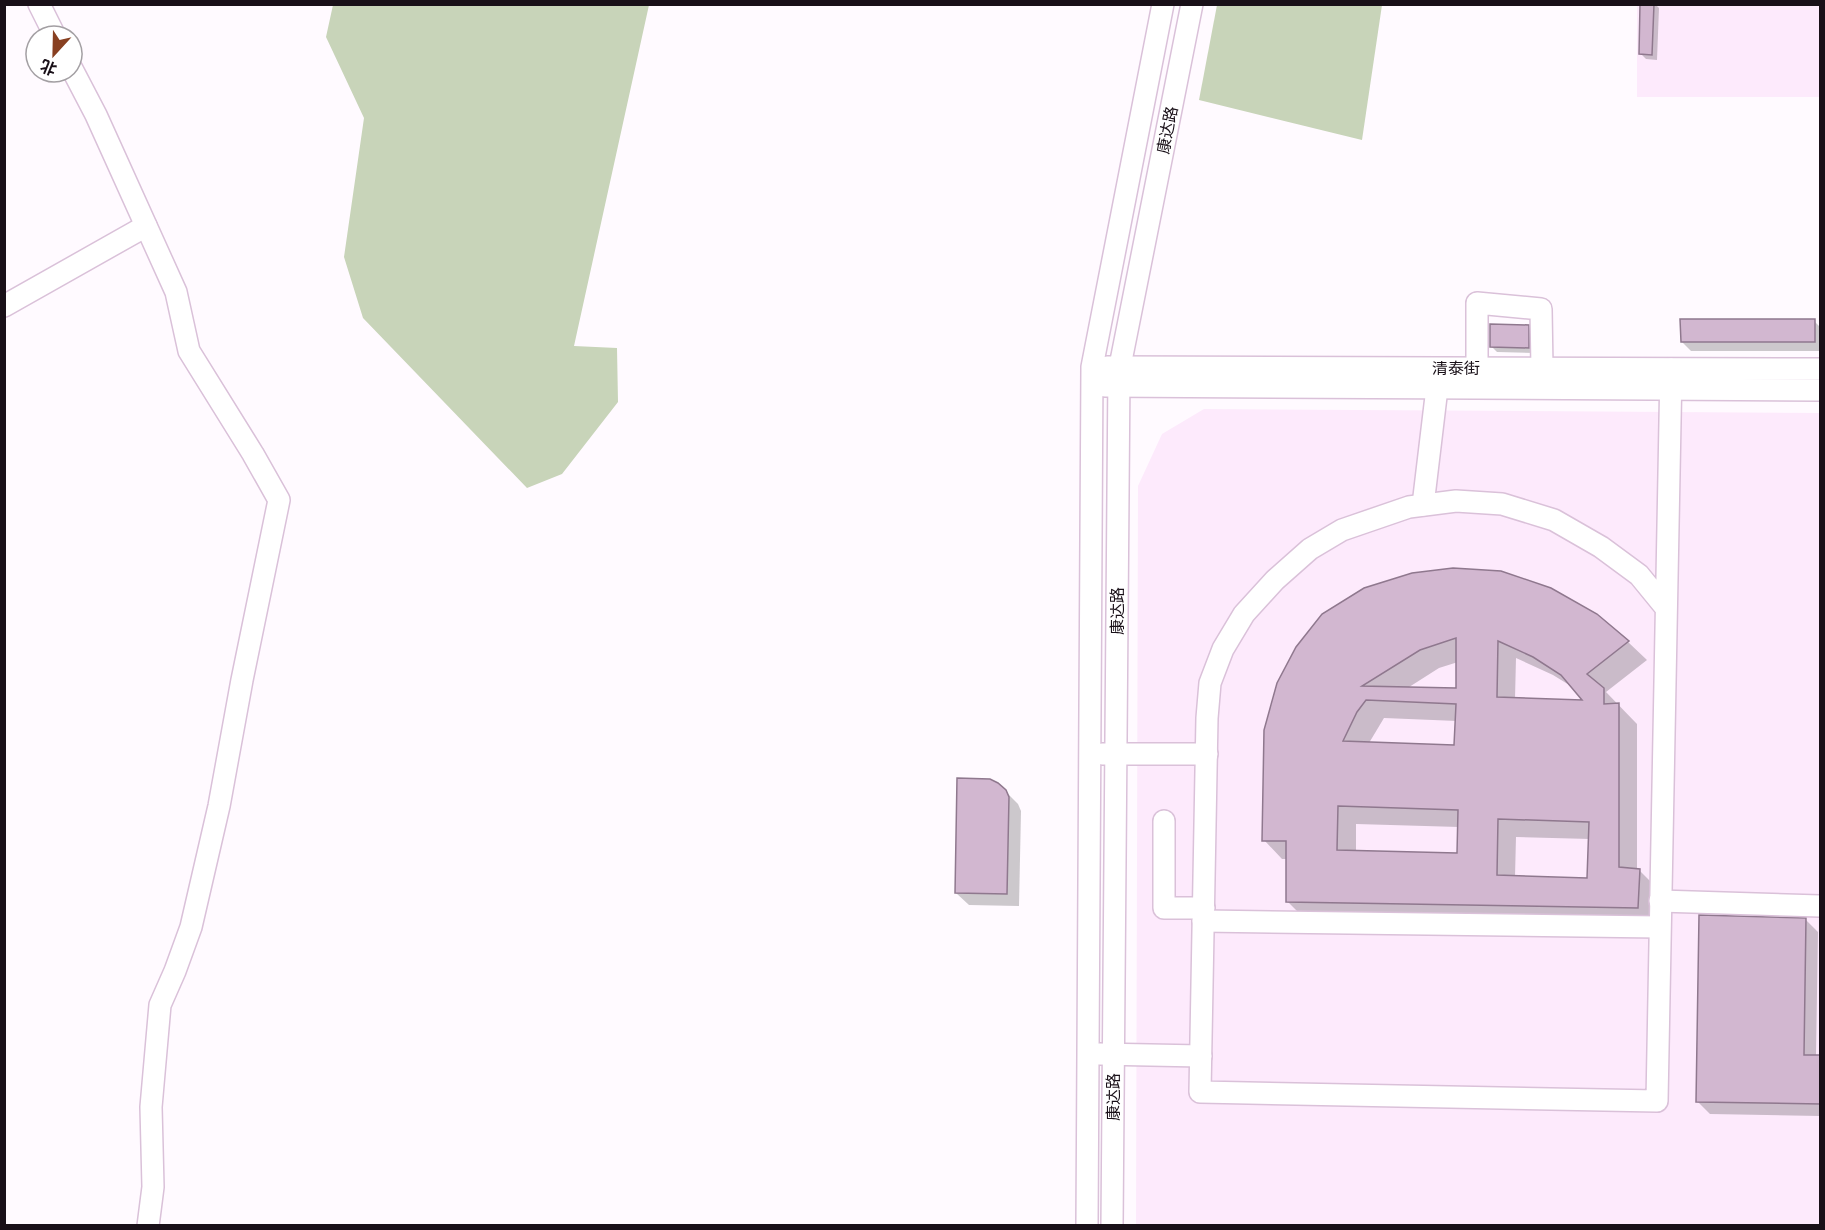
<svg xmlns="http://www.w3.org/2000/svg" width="1825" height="1230" font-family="'Times New Roman','Noto Sans SC',serif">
<rect width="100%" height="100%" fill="#fffaff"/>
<g fill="#fdeafc">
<rect x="1637" y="5" width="183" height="92"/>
<path d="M 1204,409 L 1820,413 L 1820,1225 L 1136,1226 L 1138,486 L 1162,434 Z"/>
</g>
<g fill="#c8d4b9">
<path d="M 333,5 L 649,5 L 574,346 L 617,348 L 618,402 L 562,474 L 527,488 L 363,318 L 344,257 L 364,118 L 326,37 Z"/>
<path d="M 1217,5 L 1382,5 L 1362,140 L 1199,100 Z"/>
</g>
<g fill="#0003" fill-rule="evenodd">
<path d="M 1641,4 L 1655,4 L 1659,8 L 1657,60 L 1646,59 L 1640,53 Z"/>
<path d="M 1814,321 L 1820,327 L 1820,351 L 1691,351 L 1682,342 Z"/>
<path d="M 1528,327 L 1534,332 L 1534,353 L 1497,352 L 1491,346 Z"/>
<path d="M 1596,615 L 1628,642 L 1647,660 L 1606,692 L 1637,724 L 1637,870 L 1639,870 L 1658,889 L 1656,926 L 1306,920 L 1287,901 L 1287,859 L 1282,859 L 1264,840 L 1297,648 ZM 1516,658 L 1553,675 L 1574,688 L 1585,702 L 1515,699 ZM 1458,662 L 1457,690 L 1406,689 L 1439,668 ZM 1384,718 L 1457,721 L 1456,747 L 1369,743 ZM 1356,824 L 1459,827 L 1458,855 L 1356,852 ZM 1516,837 L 1590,839 L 1589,880 L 1515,877 Z"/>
<path d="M 998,784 L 1018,804 L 1021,811 L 1019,906 L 969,905 L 956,893 Z"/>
<path d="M 1806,920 L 1818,932 L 1816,1056 L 1820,1057 L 1820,1116 L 1710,1114 L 1697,1101 Z"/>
</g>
<g fill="#d2b7d0" stroke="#8f788e" stroke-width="1.5" fill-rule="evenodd">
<path d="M 1640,4 L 1654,4 L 1652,55 L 1639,54 Z"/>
<path d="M 1680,319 L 1815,319 L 1815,342 L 1681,342 Z"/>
<path d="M 1490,324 L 1529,325 L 1529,348 L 1490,347 Z"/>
<path d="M 1453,568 L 1501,571 L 1551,588 L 1597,614 L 1629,641 L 1587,674 L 1604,688 L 1604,704 L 1619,703 L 1619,867 L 1640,869 L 1638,908 L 1286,902 L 1286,841 L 1262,841 L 1264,730 L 1277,683 L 1296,647 L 1322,614 L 1364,588 L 1412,573 ZM 1456,638 L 1456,688 L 1362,686 L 1420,650 ZM 1498,641 L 1533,657 L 1561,675 L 1582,700 L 1497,697 ZM 1366,700 L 1456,704 L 1454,745 L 1343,741 L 1357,712 ZM 1338,806 L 1458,810 L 1457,853 L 1337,850 ZM 1498,819 L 1589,822 L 1587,878 L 1497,875 Z"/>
<path d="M 957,778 L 990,779 L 998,783 L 1006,790 L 1009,797 L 1007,894 L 955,893 Z"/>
<path d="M 1699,915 L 1806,918 L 1804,1055 L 1821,1055 L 1821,1104 L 1696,1102 Z"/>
</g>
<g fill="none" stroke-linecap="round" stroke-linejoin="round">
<defs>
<g id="minor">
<path d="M 39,4 L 55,36"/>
<path d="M 72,69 L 96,115 L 176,292 L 189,351 L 253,454 L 279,500 L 242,680 L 219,806 L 191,927 L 175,971 L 160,1005 L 151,1107 L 153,1187 L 148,1226"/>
<path d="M 4,306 L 146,226"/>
<path d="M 1107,367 L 1820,369"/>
<path d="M 1477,368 L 1477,303 L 1541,309 L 1542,368"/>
<path d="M 1105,386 L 1820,390"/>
<path d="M 1423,505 L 1437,388"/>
<path d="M 1666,608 L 1639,575 L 1601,547 L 1554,520 L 1502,504 L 1456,501 L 1409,507 L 1342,530 L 1310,549 L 1275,580 L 1244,614 L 1223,649 L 1210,683 L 1207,718 L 1200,1092 L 1657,1101 L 1671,369"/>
<path d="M 1102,754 L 1207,754"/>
<path d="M 1164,821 L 1164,908 L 1204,908"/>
<path d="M 1660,901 L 1820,906"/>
<path d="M 1203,921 L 1659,927"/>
<path d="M 1099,1054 L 1201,1056"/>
<path d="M 1087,1226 L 1092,367 L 1163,4"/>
<path d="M 1112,1226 L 1119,371 L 1192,4"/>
</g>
</defs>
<use href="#minor" stroke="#dac1d9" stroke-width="24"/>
<use href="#minor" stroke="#fff" stroke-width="21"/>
</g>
<g text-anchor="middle" stroke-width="4.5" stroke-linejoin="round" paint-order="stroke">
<g font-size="16" fill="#191018" stroke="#fff">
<text transform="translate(1167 130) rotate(-79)" y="6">康达路</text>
<text x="1456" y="374">清泰街</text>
<text transform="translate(1117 611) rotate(-90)" y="6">康达路</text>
<text transform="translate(1113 1097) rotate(-90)" y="6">康达路</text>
</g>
</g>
<rect width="1825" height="1230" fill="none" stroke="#191018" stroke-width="12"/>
<g transform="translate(54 54) rotate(202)"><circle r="28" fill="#ffffff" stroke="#a39fa3" stroke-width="1.5"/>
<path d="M0-4.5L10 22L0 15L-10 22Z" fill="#884021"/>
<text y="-9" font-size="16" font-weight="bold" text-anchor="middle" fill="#191018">北</text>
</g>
</svg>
